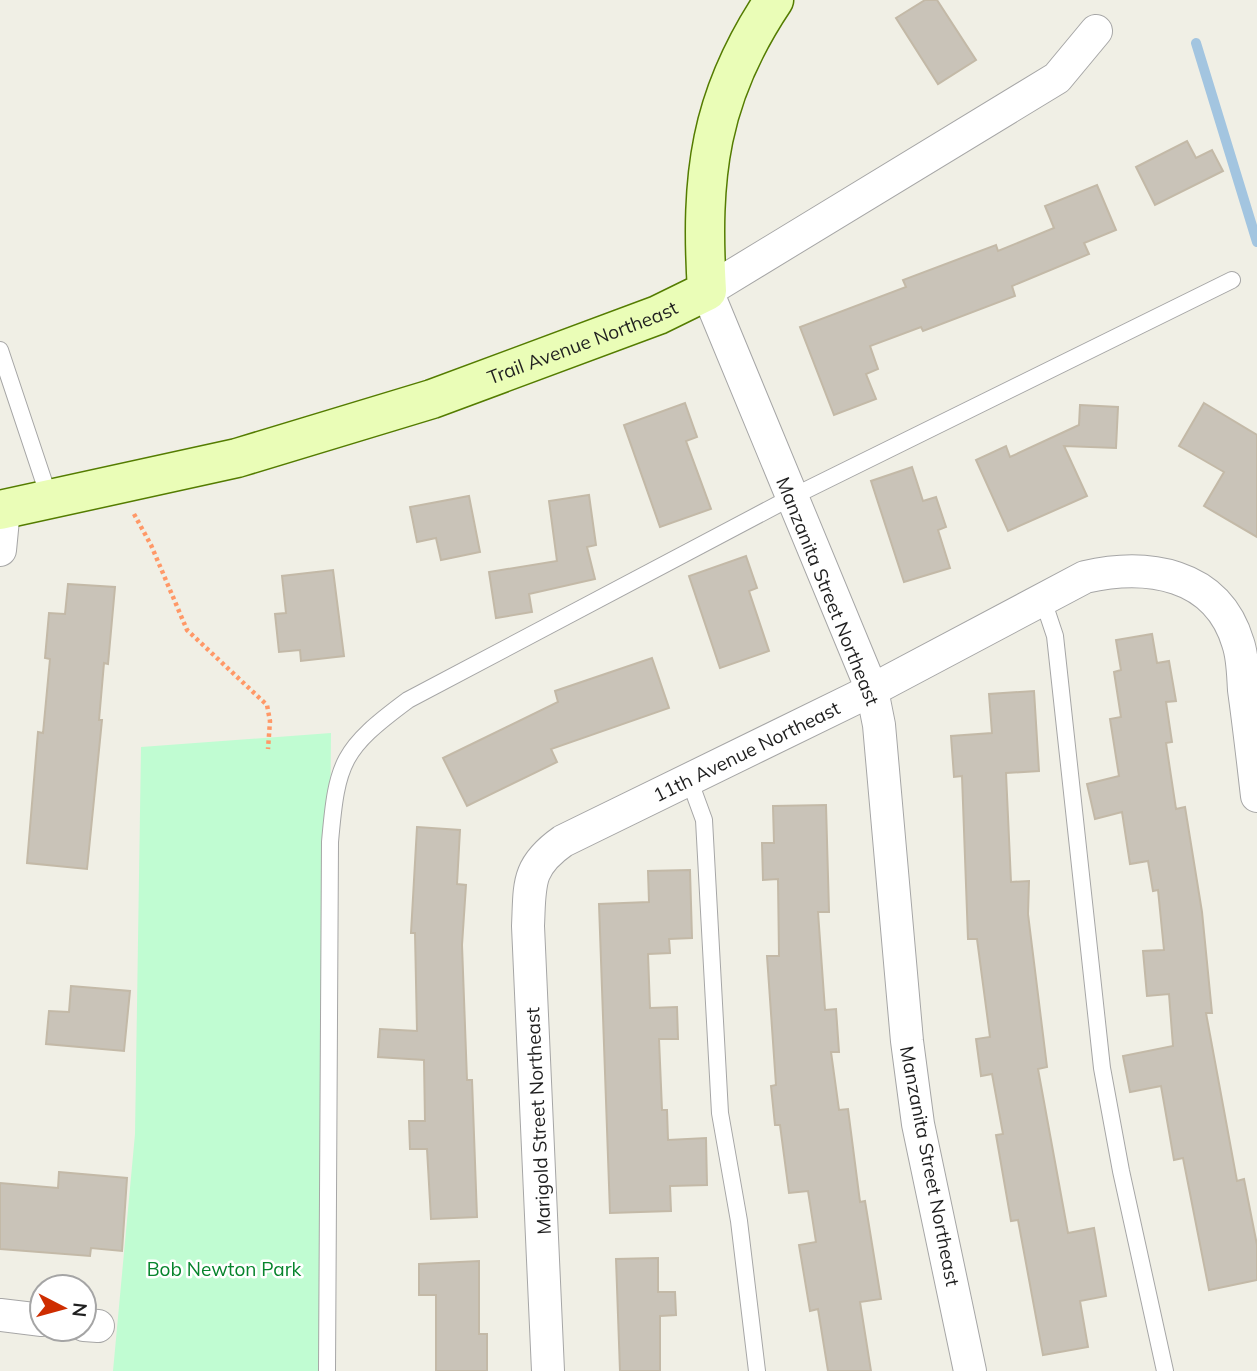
<svg xmlns="http://www.w3.org/2000/svg" width="1257" height="1371" font-family="Mulish,sans-serif">
<rect width="100%" height="100%" fill="#f0efe5"/>
<path fill="#c0fcd2" d="M 331,733 L 325,1371 L 113,1371 L 135,1134 L 141,747 Z"/>
<g fill="none" stroke-linecap="round" stroke-linejoin="round">
<path stroke="#a3c5e0" stroke-width="10" d="M 1196,43 L 1257,242"/>
</g>
<g fill="#c9c3b8" stroke="#c3b9a7" stroke-width="2">
<path d="M 925,0 L 937,0 L 976,60 L 938,84 L 896,18 Z"/>
<path d="M 1187,141 L 1196,158 L 1212,150 L 1223,171 L 1155,205 L 1136,167 Z"/>
<path d="M 1097,185 L 1116,230 L 1084,243 L 1089,254 L 1012,286 L 1015,296 L 923,331 L 921,327 L 870,346 L 878,369 L 866,374 L 876,399 L 834,415 L 800,327 L 906,287 L 903,280 L 996,245 L 998,251 L 1054,228 L 1045,206 Z"/>
<path d="M 685,403 L 697,437 L 686,441 L 711,509 L 660,527 L 624,425 Z"/>
<path d="M 1204,403 L 1257,435 L 1257,537 L 1204,506 L 1224,472 L 1179,446 Z"/>
<path d="M 1080,405 L 1118,407 L 1116,448 L 1064,446 L 1087,496 L 1008,531 L 976,460 L 1006,446 L 1010,457 L 1079,425 Z"/>
<path d="M 912,467 L 923,501 L 936,497 L 946,527 L 938,530 L 950,568 L 904,582 L 871,481 Z"/>
<path d="M 589,495 L 596,545 L 587,547 L 595,579 L 529,594 L 532,612 L 496,618 L 489,572 L 557,561 L 549,501 Z"/>
<path d="M 469,496 L 480,552 L 441,560 L 436,538 L 417,542 L 410,507 Z"/>
<path d="M 746,556 L 757,588 L 749,591 L 769,651 L 720,668 L 689,576 Z"/>
<path d="M 333,570 L 344,656 L 301,661 L 300,650 L 279,652 L 275,614 L 286,613 L 282,576 Z"/>
<path d="M 68,584 L 115,587 L 108,664 L 104,663 L 99,720 L 102,720 L 87,869 L 27,863 L 38,732 L 43,733 L 50,659 L 45,658 L 49,613 L 65,614 Z"/>
<path d="M 1152,634 L 1157,663 L 1169,661 L 1176,701 L 1166,702 L 1172,742 L 1166,743 L 1176,809 L 1185,807 L 1202,912 L 1212,1013 L 1206,1013 L 1237,1181 L 1244,1179 L 1257,1245 L 1257,1280 L 1209,1290 L 1183,1158 L 1174,1160 L 1161,1086 L 1130,1092 L 1123,1056 L 1173,1046 L 1169,994 L 1147,996 L 1143,951 L 1164,950 L 1158,890 L 1153,891 L 1148,861 L 1130,864 L 1122,812 L 1095,819 L 1087,784 L 1119,776 L 1110,719 L 1121,717 L 1114,672 L 1121,670 L 1116,640 Z"/>
<path d="M 652,658 L 669,708 L 551,749 L 557,762 L 467,806 L 443,758 L 558,702 L 555,691 Z"/>
<path d="M 1034,691 L 1039,771 L 1006,773 L 1011,882 L 1029,881 L 1028,914 L 1047,1067 L 1038,1069 L 1068,1233 L 1094,1228 L 1106,1296 L 1080,1301 L 1088,1347 L 1043,1355 L 1018,1220 L 1011,1221 L 996,1135 L 1003,1134 L 992,1074 L 981,1076 L 976,1039 L 990,1037 L 977,939 L 968,939 L 962,776 L 954,777 L 951,736 L 992,733 L 989,694 Z"/>
<path d="M 826,805 L 829,912 L 818,912 L 825,1010 L 836,1009 L 839,1052 L 831,1052 L 839,1110 L 848,1109 L 860,1202 L 865,1201 L 881,1299 L 860,1302 L 871,1371 L 828,1371 L 818,1309 L 810,1311 L 799,1245 L 816,1242 L 808,1191 L 789,1193 L 780,1125 L 775,1125 L 771,1086 L 776,1085 L 767,956 L 779,956 L 778,879 L 763,880 L 762,843 L 774,843 L 773,806 Z"/>
<path d="M 417,827 L 460,830 L 457,884 L 466,885 L 462,945 L 467,1080 L 472,1080 L 477,1217 L 431,1219 L 427,1149 L 410,1149 L 409,1121 L 425,1121 L 424,1060 L 378,1057 L 380,1029 L 417,1031 L 415,933 L 411,933 Z"/>
<path d="M 690,870 L 692,938 L 669,939 L 670,953 L 648,954 L 650,1008 L 677,1007 L 678,1039 L 659,1039 L 662,1110 L 667,1110 L 668,1140 L 706,1138 L 707,1185 L 670,1186 L 671,1211 L 610,1213 L 599,904 L 649,902 L 648,871 Z"/>
<path d="M 71,986 L 130,991 L 124,1051 L 46,1044 L 49,1011 L 69,1012 Z"/>
<path d="M 59,1172 L 127,1178 L 122,1251 L 91,1248 L 90,1256 L 0,1249 L 0,1183 L 58,1188 Z"/>
<path d="M 658,1258 L 658,1292 L 675,1292 L 676,1315 L 660,1316 L 660,1371 L 620,1371 L 616,1259 Z"/>
<path d="M 479,1261 L 479,1334 L 487,1334 L 487,1371 L 436,1371 L 436,1295 L 419,1295 L 419,1264 Z"/>
</g>
<g fill="none" stroke-linecap="round" stroke-linejoin="round">
<defs>
<g id="lane">
<path d="M 0,350 L 50,500"/>
<path d="M 1043,600 L 1055,636 L 1102,1068 L 1121,1171 L 1165,1371"/>
<path d="M 689,779 L 704,820 L 720,1113 L 739,1221 L 757,1371"/>
<path d="M 327,1371 L 330,842 C 337,761 342,749 408,700 L 792,497 L 1232,280"/>
</g>
<g id="street">
<path d="M 0,550 L 4,509"/>
<path d="M 0,1315 L 42,1320"/>
<path d="M 84,1325 L 98,1326"/>
<path id="s1" d="M 548,1371 L 528,926 C 530,885 526,867 563,841 L 872,690 L 1085,577 C 1146,563 1217,572 1238,643 C 1243,657 1243,675 1244,690 C 1249,726 1253,761 1257,796"/>
<path d="M 970,1371 L 918,1124 L 907,1041 L 879,725 L 872,690 L 707,291 L 1057,78 L 1096,31"/>
</g>
<g id="secondary">
<path id="s2" d="M 0,510 L 237,458 L 432,399 L 658,315 L 707,291 C 700,176 709,97 774,0"/>
</g>
</defs>
<use href="#lane" stroke="#a6a6a6" stroke-width="18"/>
<use href="#street" stroke="#a6a6a6" stroke-width="34"/>
<use href="#secondary" stroke="#547c00" stroke-width="41"/>
<path stroke="#ff9867" stroke-width="4.5" stroke-dasharray="3.5 3.5" stroke-linecap="butt" d="M 134,514 L 151,545 L 187,630 L 267,705 L 270,721 L 268,749"/>
<use href="#lane" stroke="#fff" stroke-width="16"/>
<use href="#street" stroke="#fff" stroke-width="32"/>
<use href="#secondary" stroke="#eafdb7" stroke-width="38"/>
</g>
<g text-anchor="middle" stroke-width="5" stroke-linejoin="round" paint-order="stroke">
<g font-size="19" fill="#1f1f1f" stroke="#fff">
<text dy="7" stroke="none"><textPath href="#s2" startOffset="607">Trail Avenue Northeast</textPath></text>
<text transform="translate(828 591) rotate(68)" y="7">Manzanita Street Northeast</text>
<text dy="7" stroke="none"><textPath href="#s1" startOffset="747">11th Avenue Northeast</textPath></text>
<text transform="translate(538 1121) rotate(-93)" y="7">Marigold Street Northeast</text>
<text transform="translate(930 1166) rotate(79)" y="7">Manzanita Street Northeast</text>
</g>
<g font-size="19" fill="#06842c" stroke="#fff">
<text x="224" y="1276">Bob Newton Park</text>
</g>
</g>
<g transform="translate(63 1308) rotate(96)"><circle r="33" fill="#ffffff" stroke="#a5a5a5" stroke-width="2"/>
<path d="M0-5L12 26L0 18L-12 26Z" fill="#ce2d00"/>
<text y="-10" font-size="19" font-weight="bold" text-anchor="middle" fill="#1f1f1f">N</text>
</g>
</svg>
